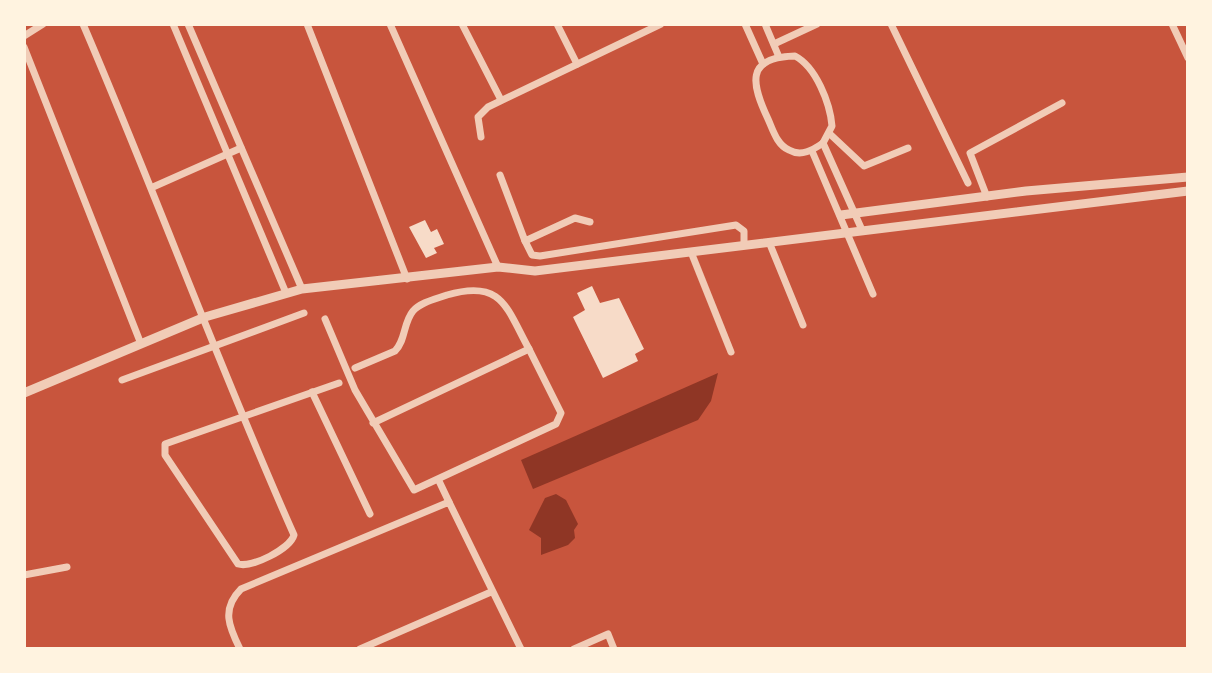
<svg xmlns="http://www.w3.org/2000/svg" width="1212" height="673" font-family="'Varela Round',sans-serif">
<rect width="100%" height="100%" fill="#c8553d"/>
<g fill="#8f3625">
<path d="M 718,373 L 711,401 L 698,420 L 533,489 L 521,460 Z"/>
<path d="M 556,494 L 566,500 L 578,524 L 574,530 L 575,538 L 568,545 L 541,555 L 541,538 L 529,530 L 545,498 Z"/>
</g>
<g fill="#f7dbc8">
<path d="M 425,220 L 431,232 L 437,229 L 444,244 L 434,248 L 437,253 L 426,258 L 409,227 Z"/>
<path d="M 592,286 L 600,303 L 619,298 L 644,349 L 635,354 L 638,361 L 603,378 L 573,317 L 585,310 L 577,293 Z"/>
</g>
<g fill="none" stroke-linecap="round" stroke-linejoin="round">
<path stroke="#fff3e0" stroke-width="2" d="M 1187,24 L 1188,25"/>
<g stroke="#f1ccb7" stroke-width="7">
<path d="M 83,24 C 156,194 219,367 294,535 C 290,549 252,568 238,564 L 165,455 L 165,444 L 339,383"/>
<path d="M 173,24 L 286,293"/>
<path d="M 188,24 L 302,289"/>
<path d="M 307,24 L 407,279"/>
<path d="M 390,24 L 498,267"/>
<path d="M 462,24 L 501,100"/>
<path d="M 557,24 L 577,64"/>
<path d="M 745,24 L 763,64"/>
<path d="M 765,24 L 779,57"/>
<path d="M 891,24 L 968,183"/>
<path d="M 1172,24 L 1188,58"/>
<path d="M 24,36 L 43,24"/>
<path d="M 774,44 L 817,24"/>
<path d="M 24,47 L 141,344"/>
<path d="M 795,56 C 816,67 830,103 832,126 L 823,143 C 813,150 801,157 789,150 C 777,145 773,130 768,119 C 752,85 744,57 795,56 Z"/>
<path d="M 831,135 L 864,166 L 908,148"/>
<path d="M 481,137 L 478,117 L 488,107 L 661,24"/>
<path d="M 823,143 L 862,230"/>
<path d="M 812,151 L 873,294"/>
<path d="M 500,175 L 525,241 L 575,218 L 590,222"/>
<path d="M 153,187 L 241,148"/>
<path d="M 987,197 L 970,153 L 1062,103"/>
<path d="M 525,241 L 532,255 L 540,256 L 736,225 L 744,231 L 744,245"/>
<path d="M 769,242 L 803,325"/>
<path d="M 691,252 L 731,352"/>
<path d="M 325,319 L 355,390 L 414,490 L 556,424 L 561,413 L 529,349 L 373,423"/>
<path d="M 355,368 L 395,351 C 406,340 403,323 413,311 C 421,302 436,299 447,295 C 502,279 506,307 529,349"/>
<path d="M 122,380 L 304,313"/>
<path d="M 312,392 L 370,514"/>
<path d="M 439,481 L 449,502"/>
<path d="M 24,575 L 67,567"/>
<path d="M 240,649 C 229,627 221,609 241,589 L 449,502 L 521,649"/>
<path d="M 360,649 L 491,592"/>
<path d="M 574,649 L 608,634 L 614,649"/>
</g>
<g stroke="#f1ccb7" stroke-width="9">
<path d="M 841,215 L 1026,191 L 1188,177"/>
<path d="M 24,393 L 205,317 L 302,289 L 498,267 L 535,271 L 1188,191"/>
</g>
</g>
<rect width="1212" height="673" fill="none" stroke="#fff3e0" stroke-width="52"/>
</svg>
